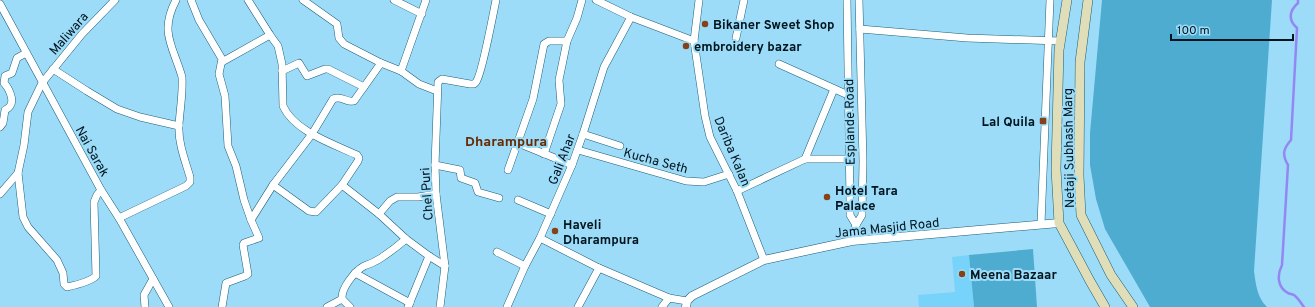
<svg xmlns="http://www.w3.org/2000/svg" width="1315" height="307" font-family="Overpass,sans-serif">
<rect width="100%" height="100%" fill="#9cdcf8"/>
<path fill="#77d3fa" d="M 969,255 L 974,307 L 919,307 L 918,295 L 955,292 L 952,257 Z"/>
<g fill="#4facd1">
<path d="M 1102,0 L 1272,0 L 1254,271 C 1256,285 1257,297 1267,307 L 1150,307 L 1105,229 L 1096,199 L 1090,165 L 1090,133 Z"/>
<path d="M 1033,249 L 1037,307 L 974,307 L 969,255 Z"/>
</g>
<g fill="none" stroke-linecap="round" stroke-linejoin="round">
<path stroke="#9487f3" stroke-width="2.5" d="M 1298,0 L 1298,3 C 1289,11 1288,20 1297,28 L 1291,140 C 1283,149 1282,155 1288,165 L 1282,265 C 1277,275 1277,287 1288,293 C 1289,294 1292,294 1294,295 C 1298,298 1301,303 1304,307"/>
<defs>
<g id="minor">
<path d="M 191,0 L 199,20 L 222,59 L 219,74 L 225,96 L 228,146 L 236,166 L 244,200 L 251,220"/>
<path d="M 248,0 L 270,35 L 278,46 L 282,64 L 283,106 C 294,131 333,144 357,155 L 359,158 L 358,161 L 342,185 L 316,212 L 309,211 L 273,185"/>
<path d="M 303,0 L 337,24 L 339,38 L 344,44 L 381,63 L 401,71 L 419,84 L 437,91"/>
<path d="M 394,0 L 422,14"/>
<path d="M 596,0 L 631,17 L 694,41"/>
<path d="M 699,0 L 694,41 L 705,116 L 710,137 L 737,191 L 764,260"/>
<path d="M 847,0 L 850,202 L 850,215 L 856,225"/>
<path d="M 0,4 L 101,190 L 119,218 L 169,307"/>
<path d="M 860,29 L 967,38 L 1060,41"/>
<path d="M 736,38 L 744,0"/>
<path d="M 222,62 L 270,35"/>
<path d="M 779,64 L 848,95"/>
<path d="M 53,69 L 87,91 L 117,109 L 140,117 L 179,126"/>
<path d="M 282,71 L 299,63 L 307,76 L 325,69 L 328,69 L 364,87"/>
<path d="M 401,71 L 426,0"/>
<path d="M 0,127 L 3,123 L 5,110 C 7,109 9,108 10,106 C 15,100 8,87 4,83 L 5,76 L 12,73 L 17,58 L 26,53"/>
<path d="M 583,134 L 620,146"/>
<path d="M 518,143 L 572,165"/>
<path d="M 578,150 L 686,181 L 704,182 L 729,174"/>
<path d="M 544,154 L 561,104 L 559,80 L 567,41 L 577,18 L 582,0"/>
<path d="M 805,159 L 834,89"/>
<path d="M 435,165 L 460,170 L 461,178 L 475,183 L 478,192 L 499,198"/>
<path d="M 508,170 L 533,99 L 544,44 L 549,41 L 567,41"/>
<path d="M 18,173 L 23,217 L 28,227 L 57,260 L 63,273 L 64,284 L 67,287 C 76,285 90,282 96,276 L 94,202 L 97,195 L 101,190"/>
<path d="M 342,185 L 379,214 L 406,239 L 429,256 L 445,266"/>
<path d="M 737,191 L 805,159 L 849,159"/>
<path d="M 0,194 L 18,173 L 24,145 L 28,112 L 42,83 L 82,34 L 115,0"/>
<path d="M 518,200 L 551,214"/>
<path d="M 379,214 L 390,201 L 397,197 L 418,197 L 436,194"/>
<path d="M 119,218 L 186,186 L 190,182 L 190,177 C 185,160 178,143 179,125 C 180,109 183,93 182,77 C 173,46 159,32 176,0"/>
<path d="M 1041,224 L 1050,0"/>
<path d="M 540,238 L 599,268 L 669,298 L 687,301"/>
<path d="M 852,241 L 856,225 L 862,215 L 863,161 L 859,0"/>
<path d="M 497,252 L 525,266"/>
<path d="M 355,273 L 410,303"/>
<path d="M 145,307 L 144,295 L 153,279"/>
<path d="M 222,307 L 226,283 L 245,276 L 248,274 L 243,245 L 244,243 L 259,238 L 251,220 L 273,185 L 312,134 L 333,99 C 341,95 347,103 354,101 L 381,63"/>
<path d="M 327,307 L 342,299"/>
<path d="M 350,307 L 342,299 C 341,288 355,271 364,266 C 370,264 375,262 381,258 C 390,252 398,246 406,239"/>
<path d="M 408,307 L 429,256"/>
<path d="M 440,307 L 445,266 L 436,194 L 435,165 L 438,82 L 442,79 L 470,84 C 473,84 474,85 476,82 C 482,75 493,14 496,0"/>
<path d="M 507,307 L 525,266 L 540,238 L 572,165 L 583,134 L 604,67 L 631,17"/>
<path d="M 578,307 L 599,268"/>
<path d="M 662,307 L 669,298"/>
</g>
<path id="tertiary" d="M 686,307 L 687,301 L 692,296 L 764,260 L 852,241 L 1059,223"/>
<g id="secondary">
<path d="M 1067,0 L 1059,50 L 1056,169 L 1059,223 L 1090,281 L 1105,307"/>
<path d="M 1088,0 L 1080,62 L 1079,176 L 1081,215 L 1111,275 L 1133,307"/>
</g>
</defs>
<use href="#minor" stroke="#1d5e77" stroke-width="8"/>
<use href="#tertiary" stroke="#1d5e77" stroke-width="9"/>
<use href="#secondary" stroke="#1d5e77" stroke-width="10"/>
<use href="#minor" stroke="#fff" stroke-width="7"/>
<use href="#tertiary" stroke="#fff" stroke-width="8"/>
<use href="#secondary" stroke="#e0deb8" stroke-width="9"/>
</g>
<g fill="#864119" stroke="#9cdcf8" stroke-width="1.5">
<circle cx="705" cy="24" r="4"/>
<circle cx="686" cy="46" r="4"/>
<rect x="1039" y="117" width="8" height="8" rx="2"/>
<circle cx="827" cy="197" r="4"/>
<circle cx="555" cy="231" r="4"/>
<circle cx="962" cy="274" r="4"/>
</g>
<g text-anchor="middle" stroke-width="4" stroke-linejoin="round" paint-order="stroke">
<g font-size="13" font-weight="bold" fill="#00141e" stroke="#9cdcf8" text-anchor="start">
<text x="713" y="29">Bikaner Sweet Shop</text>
<text x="694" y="51">embroidery bazar</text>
<text x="1035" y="126" text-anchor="end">Lal Quila</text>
<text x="835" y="195">Hotel Tara<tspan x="835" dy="15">Palace</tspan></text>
<text x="563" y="229">Haveli<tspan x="563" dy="15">Dharampura</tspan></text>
<text x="970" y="279">Meena Bazaar</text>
</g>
<g font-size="13" fill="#00141e" stroke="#9cdcf8">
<text transform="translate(68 33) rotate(-49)" y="5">Maliwara</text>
<text transform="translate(849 122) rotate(-91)" y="5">Esplande Road</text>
<text transform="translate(1068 148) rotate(-91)" y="5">Netaji Subhash Marg</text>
<text transform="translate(93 151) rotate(61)" y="5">Nai Sarak</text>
<text transform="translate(733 151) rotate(67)" y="5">Dariba Kalan</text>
<text transform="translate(561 159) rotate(-69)" y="5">Gali Ahar</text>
<text transform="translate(656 160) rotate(15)" y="5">Kucha Seth</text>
<text transform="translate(426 194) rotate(-94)" y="5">Chel Puri</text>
<text transform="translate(887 227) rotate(-6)" y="5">Jama Masjid Road</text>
</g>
<g font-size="14" font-weight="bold" fill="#672a01" stroke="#9cdcf8">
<text x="506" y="146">Dharampura</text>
</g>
</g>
<path d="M1171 34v6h122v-6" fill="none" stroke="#00141e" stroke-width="2"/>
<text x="1177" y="34" font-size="12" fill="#00141e" stroke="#9cdcf8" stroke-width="3" paint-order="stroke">100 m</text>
</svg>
